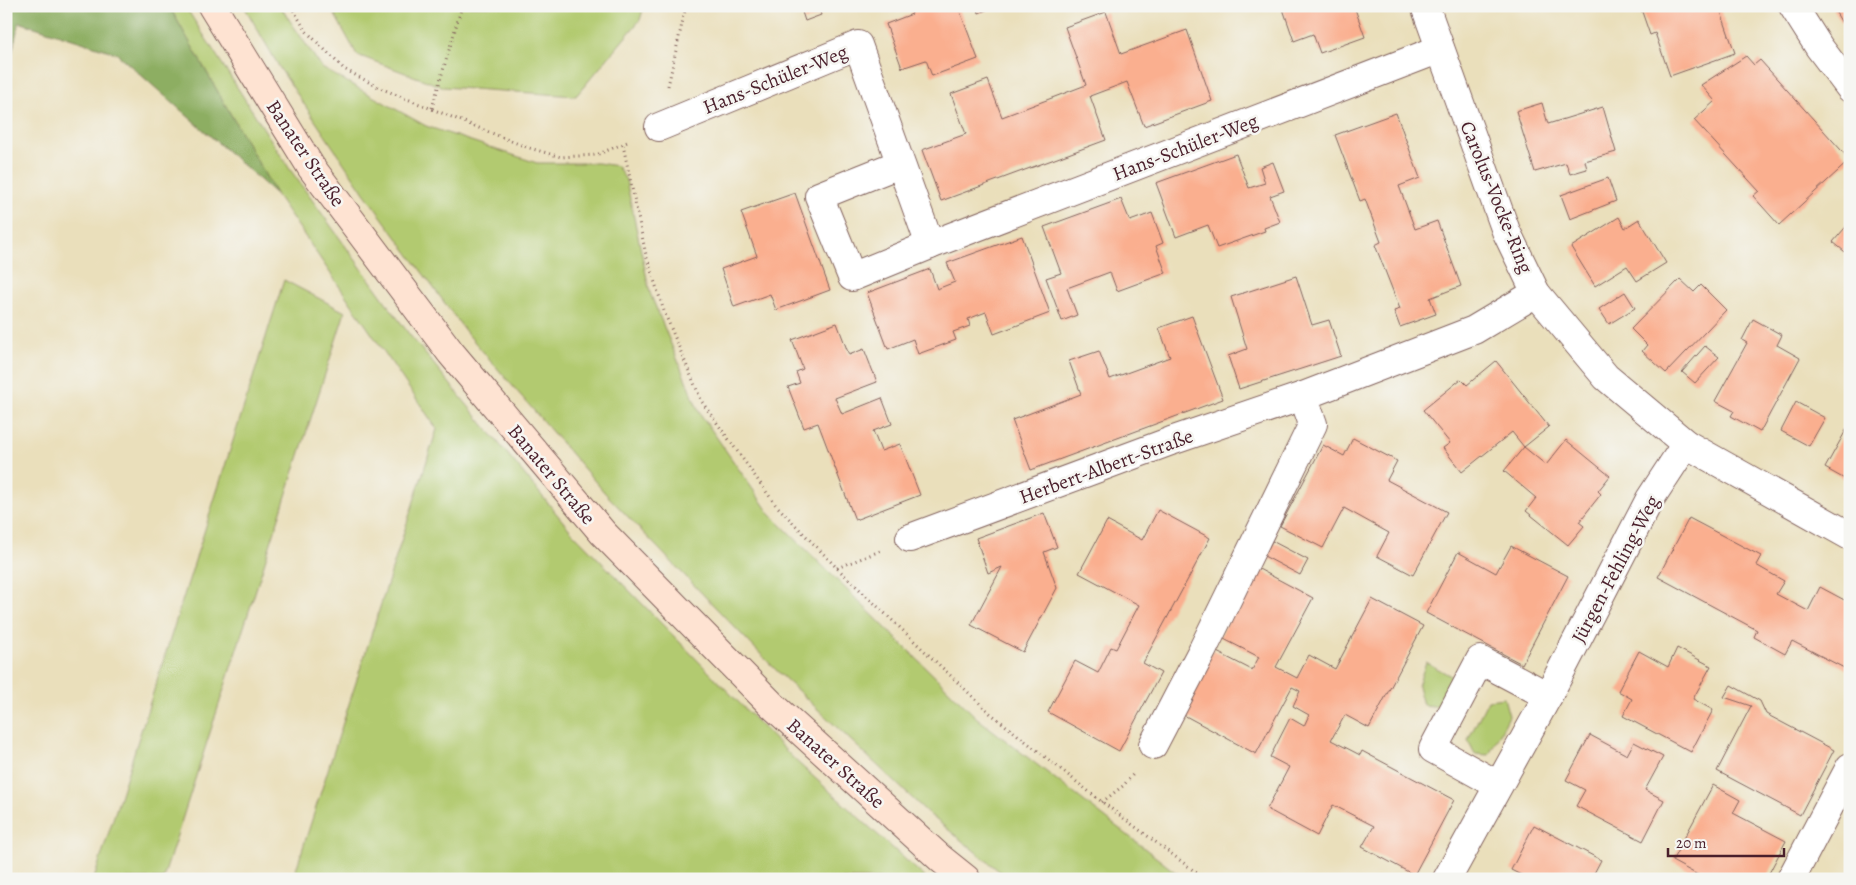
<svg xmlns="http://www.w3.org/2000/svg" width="1856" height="885" font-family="Alegreya,serif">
<rect width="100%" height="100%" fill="#f6f6f2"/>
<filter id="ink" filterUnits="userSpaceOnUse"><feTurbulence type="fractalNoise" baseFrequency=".02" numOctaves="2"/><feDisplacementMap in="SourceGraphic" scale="10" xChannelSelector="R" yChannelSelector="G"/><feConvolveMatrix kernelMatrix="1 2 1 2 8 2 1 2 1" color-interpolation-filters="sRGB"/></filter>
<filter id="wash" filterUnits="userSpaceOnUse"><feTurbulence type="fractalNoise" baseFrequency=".0096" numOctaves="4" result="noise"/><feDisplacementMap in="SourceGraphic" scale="20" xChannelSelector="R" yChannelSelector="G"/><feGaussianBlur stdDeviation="1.12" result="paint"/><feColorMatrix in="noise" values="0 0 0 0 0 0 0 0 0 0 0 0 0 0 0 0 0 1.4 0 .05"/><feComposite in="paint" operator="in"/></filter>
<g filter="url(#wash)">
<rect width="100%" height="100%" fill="#eadfbb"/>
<g fill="#b2ca6f" stroke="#7e744d">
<path d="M 169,6 L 185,6 L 289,168 L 409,334 L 570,530 L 796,761 L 927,879 L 293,879 L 437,429 L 276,194 Z"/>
<path d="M 244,6 L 280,6 L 322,68 L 426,126 L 537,163 L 598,163 L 617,166 L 626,180 L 650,293 L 699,412 L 770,514 L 977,718 L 1184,879 L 1009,879 L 929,814 L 775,669 L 605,493 L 466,332 L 364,193 L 281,70 Z"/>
<path d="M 330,6 L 644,6 L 640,20 L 576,96 L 443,87 L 357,55 Z"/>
<path d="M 284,280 L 345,312 L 163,879 L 94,879 Z"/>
<path d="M 1426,662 L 1463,683 L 1445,707 L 1423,705 L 1418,686 Z"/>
<path d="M 1504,698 L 1509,716 L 1489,755 L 1475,754 L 1468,740 L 1488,700 Z"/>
</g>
<path fill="#8dae62" stroke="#6c6646" d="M 6,6 L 169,6 L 276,194 L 116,53 L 19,22 L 6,80 Z"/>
<g id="blocks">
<g fill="#faaf8f">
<path d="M 800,6 L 818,6 L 821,15 L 805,21 Z"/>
<path d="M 909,6 L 958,6 L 978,59 L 932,76 L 926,60 L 902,68 L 886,24 L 912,14 Z"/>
<path d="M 977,6 L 996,6 L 979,13 Z"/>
<path d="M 1282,6 L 1354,6 L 1365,37 L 1320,53 L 1313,34 L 1294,41 Z"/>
<path d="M 1640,6 L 1719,6 L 1735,53 L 1670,76 L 1655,33 L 1650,35 Z"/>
<path d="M 1832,6 L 1850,6 L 1850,19 L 1842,23 Z"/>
<path d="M 1106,12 L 1121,54 L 1187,30 L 1212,101 L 1144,126 L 1127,82 L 1090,96 L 1106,140 L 941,201 L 922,150 L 966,134 L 951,94 L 988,80 L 1002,117 L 1086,85 L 1065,27 Z"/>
<path d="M 1746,56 L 1754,65 L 1760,60 L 1850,160 L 1779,225 L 1753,196 L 1759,191 L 1694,120 L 1715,101 L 1701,85 Z"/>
<path d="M 1542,103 L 1548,124 L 1603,107 L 1616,152 L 1585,161 L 1587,169 L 1570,174 L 1566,163 L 1535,172 L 1516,111 Z"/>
<path d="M 1396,113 L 1420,178 L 1399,186 L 1415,229 L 1437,221 L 1461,286 L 1430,298 L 1436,314 L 1400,327 L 1394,311 L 1400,309 L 1375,245 L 1381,242 L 1365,199 L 1360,201 L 1335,135 Z"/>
<path d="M 1236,154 L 1249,188 L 1265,183 L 1260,167 L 1273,162 L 1284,191 L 1270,196 L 1280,222 L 1264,228 L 1265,231 L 1217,248 L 1208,225 L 1176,237 L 1156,183 Z"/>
<path d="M 1608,178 L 1616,201 L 1570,219 L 1561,195 Z"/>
<path d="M 795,193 L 830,290 L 776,310 L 770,294 L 734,307 L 721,269 L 757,256 L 741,212 Z"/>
<path d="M 1121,199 L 1130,221 L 1152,213 L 1163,243 L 1156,246 L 1166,273 L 1117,291 L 1110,272 L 1067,288 L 1077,315 L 1062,321 L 1046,278 L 1061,273 L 1044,227 Z"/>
<path d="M 1619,217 L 1625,228 L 1639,219 L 1666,263 L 1637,281 L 1627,266 L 1595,286 L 1571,247 Z"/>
<path d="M 1850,222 L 1850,256 L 1833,242 Z"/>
<path d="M 1022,236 L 1050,313 L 994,334 L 986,312 L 968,319 L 970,326 L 953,332 L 956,340 L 918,354 L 913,339 L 888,349 L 867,293 L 930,269 L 937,289 L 955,282 L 947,263 Z"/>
<path d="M 1296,276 L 1312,325 L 1329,320 L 1341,356 L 1239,389 L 1228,356 L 1247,349 L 1231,297 Z"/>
<path d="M 1680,279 L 1694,292 L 1701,285 L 1726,310 L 1666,373 L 1642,351 L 1647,345 L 1631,329 Z"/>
<path d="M 1625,292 L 1635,308 L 1609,324 L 1599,309 Z"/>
<path d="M 1192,316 L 1223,399 L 1031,470 L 1012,420 L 1081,394 L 1069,361 L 1099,351 L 1110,379 L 1170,357 L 1159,328 Z"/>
<path d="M 1753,319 L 1782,335 L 1777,345 L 1800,358 L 1760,432 L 1731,416 L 1734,411 L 1715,401 L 1747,343 L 1742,340 Z"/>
<path d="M 837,323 L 849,355 L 864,349 L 877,382 L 835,398 L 842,414 L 882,398 L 892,424 L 873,431 L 881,451 L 900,444 L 920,495 L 855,520 L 818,423 L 804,428 L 788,387 L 800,383 L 796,372 L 803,369 L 792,340 Z"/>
<path d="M 1705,346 L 1719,357 L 1695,383 L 1682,372 Z"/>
<path d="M 1496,361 L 1549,427 L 1524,447 L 1512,432 L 1462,472 L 1443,448 L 1450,443 L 1423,410 L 1461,379 L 1467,385 Z"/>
<path d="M 1796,402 L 1825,418 L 1809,446 L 1781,431 Z"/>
<path d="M 1850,423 L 1850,482 L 1825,468 Z"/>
<path d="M 1353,438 L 1397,461 L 1387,480 L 1447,512 L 1413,575 L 1377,556 L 1389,533 L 1344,508 L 1323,548 L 1280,526 L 1323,445 L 1344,456 Z"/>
<path d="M 1566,440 L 1610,476 L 1598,491 L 1601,494 L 1579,522 L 1584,526 L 1568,545 L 1526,511 L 1536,498 L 1504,471 L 1524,447 L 1546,465 Z"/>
<path d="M 1158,510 L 1210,538 L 1143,663 L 1161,673 L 1119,751 L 1048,712 L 1075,661 L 1098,673 L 1111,647 L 1116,649 L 1139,605 L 1079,573 L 1107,521 L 1142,540 Z"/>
<path d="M 1044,513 L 1057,547 L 1044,552 L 1057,588 L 1023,652 L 971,625 L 1002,567 L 988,573 L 976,538 Z"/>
<path d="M 1689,518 L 1761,556 L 1756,565 L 1784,581 L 1776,594 L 1808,611 L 1820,587 L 1850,603 L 1850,671 L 1792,641 L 1785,654 L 1754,637 L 1757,630 L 1658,577 Z"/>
<path d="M 1272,541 L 1308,560 L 1300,575 L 1264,556 Z"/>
<path d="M 1511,546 L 1568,576 L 1522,664 L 1426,613 L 1458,552 L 1496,573 Z"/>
<path d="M 1257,568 L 1313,598 L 1276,667 L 1297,678 L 1309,655 L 1335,669 L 1372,599 L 1423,626 L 1369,728 L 1345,715 L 1331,740 L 1360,755 L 1362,751 L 1454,800 L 1414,875 L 1362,847 L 1374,826 L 1333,805 L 1317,836 L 1267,809 L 1289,767 L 1270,757 L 1290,718 L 1304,726 L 1309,715 L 1293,706 L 1300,691 L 1292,687 L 1256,754 L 1180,713 L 1213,650 L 1252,670 L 1259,657 L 1220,637 Z"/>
<path d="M 1677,648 L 1711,666 L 1693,699 L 1713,710 L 1691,752 L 1623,716 L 1632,699 L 1618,691 L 1639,651 L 1668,667 Z"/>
<path d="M 1731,685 L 1760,701 L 1766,714 L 1834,750 L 1800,815 L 1717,771 L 1751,706 L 1724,697 Z"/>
<path d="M 1590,735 L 1627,755 L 1634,742 L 1663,757 L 1645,790 L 1664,800 L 1643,841 L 1576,806 L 1585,790 L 1566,780 Z"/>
<path d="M 1713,785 L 1740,800 L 1733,813 L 1786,841 L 1766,879 L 1705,879 L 1672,861 Z"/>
<path d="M 1534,825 L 1601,860 L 1591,879 L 1522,879 L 1523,876 L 1511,870 Z"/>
</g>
</g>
</g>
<g filter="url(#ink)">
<use href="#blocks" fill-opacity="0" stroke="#82625d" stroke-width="1"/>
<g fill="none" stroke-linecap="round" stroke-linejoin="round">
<defs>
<g id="minor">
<path d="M 1425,6 L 1506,231 L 1536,293 L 1606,377 L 1686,444 L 1850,536"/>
<path d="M 1793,6 L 1819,47 L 1850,88"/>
<path d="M 659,127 L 858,45 L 930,245 L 1440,49"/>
<path d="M 899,164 L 819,196 L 852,277 L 930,245"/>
<path d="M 910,538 L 1171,441 L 1303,396 L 1474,330 L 1536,293"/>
<path d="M 1153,745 L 1203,649 L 1313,424 L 1303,396"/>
<path d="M 1498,785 L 1433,749 L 1480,660 L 1548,696"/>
<path d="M 1447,879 L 1548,696 L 1650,499 L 1686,444"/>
<path d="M 1791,879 L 1850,767"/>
</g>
<path id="secondary" d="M 212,6 L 311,167 L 451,353 L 603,533 L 770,703 L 941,859 L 966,879"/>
</defs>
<use href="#minor" stroke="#82625d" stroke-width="30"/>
<use href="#secondary" stroke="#82625d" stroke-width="30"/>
<g stroke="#82625d" stroke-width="3" stroke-dasharray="1 4" stroke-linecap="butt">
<path d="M 291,6 L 306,31 L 344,69 L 380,88 L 526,147 L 561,157 L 596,155 L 630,141"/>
<path d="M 668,86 L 686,6"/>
<path d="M 432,108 L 462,6"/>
<path d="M 623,145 L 646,255 L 665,314 L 702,402 L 775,504 L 837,568 L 990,713 L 1102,802 L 1205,879"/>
<path d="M 837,568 L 880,551"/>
<path d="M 1102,802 L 1123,786 L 1135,772"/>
</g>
<use href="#minor" stroke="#fff" stroke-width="28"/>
<use href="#secondary" stroke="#fee3d2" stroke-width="28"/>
</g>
</g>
<g text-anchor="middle" stroke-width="5" stroke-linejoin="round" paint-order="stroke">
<g font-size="20" fill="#4a1f2b" stroke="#f6f6f2">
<text transform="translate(775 79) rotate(-22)" y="7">Hans-Schüler-Weg</text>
<text transform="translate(1185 147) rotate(-21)" y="7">Hans-Schüler-Weg</text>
<text transform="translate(306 153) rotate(56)" y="7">Banater Straße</text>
<text transform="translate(1497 197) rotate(68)" y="7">Carolus-Vocke-Ring</text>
<text transform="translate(1106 466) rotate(-20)" y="7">Herbert-Albert-Straße</text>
<text transform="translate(552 474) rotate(50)" y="7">Banater Straße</text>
<text transform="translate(1615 569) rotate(-62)" y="7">Jürgen-Fehling-Weg</text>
<text transform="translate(836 763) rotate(42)" y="7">Banater Straße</text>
</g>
</g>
<rect width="1856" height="885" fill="none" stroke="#f6f6f2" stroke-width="25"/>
<path d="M1668 848v8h116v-8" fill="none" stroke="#4a1f2b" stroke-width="2.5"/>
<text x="1676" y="848" font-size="15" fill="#4a1f2b" stroke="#f6f6f2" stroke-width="4" paint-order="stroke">20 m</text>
</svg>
